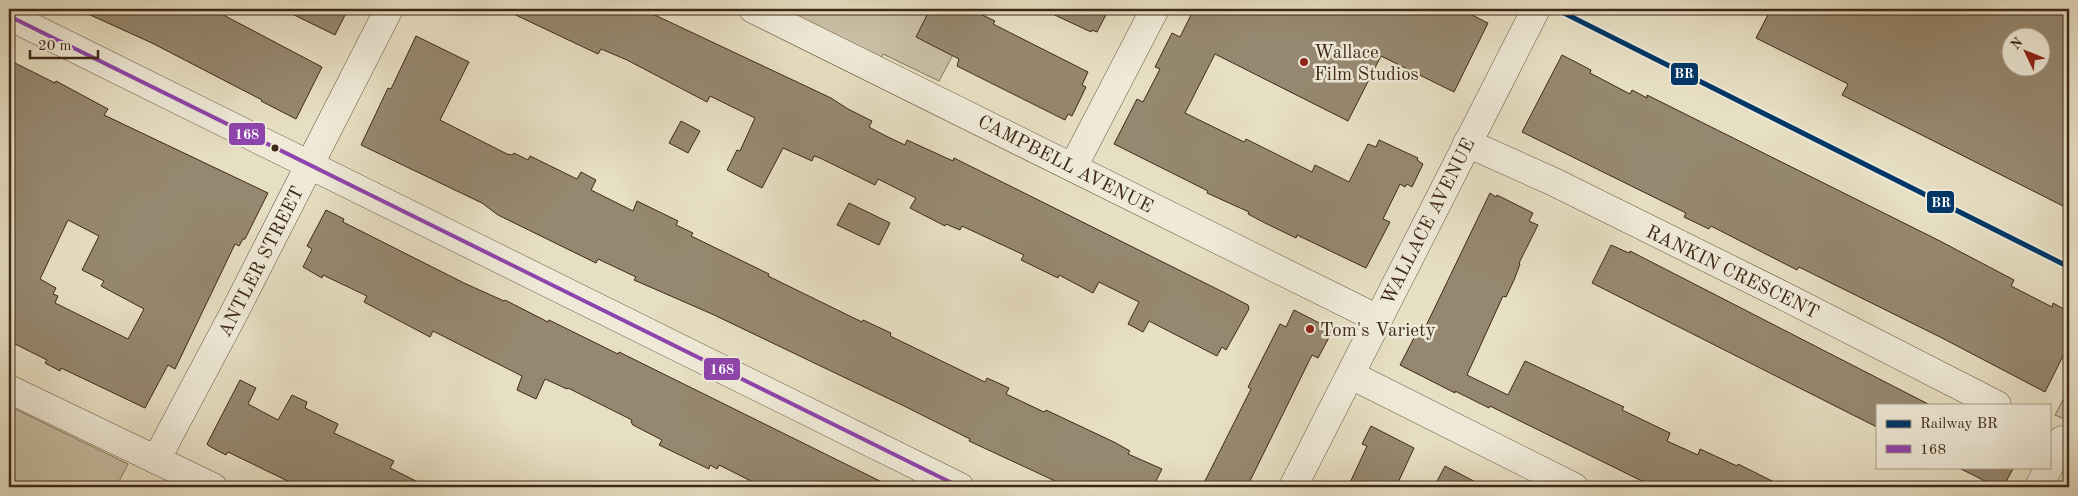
<svg xmlns="http://www.w3.org/2000/svg" width="2078" height="496" font-family="'Old Standard TT',serif">
<rect width="100%" height="100%" fill="#e7dfc3"/>
<filter id="stains"><feTurbulence type="fractalNoise" baseFrequency=".004" numOctaves="4"/><feColorMatrix values="0 0 0 0 .2 0 0 0 0 .09 0 0 0 0 .02 0 0 0 .5 -.17"/></filter>
<radialGradient id="worn" r=".72"><stop offset=".6" stop-color="#630" stop-opacity="0"/><stop offset="1" stop-color="#630" stop-opacity=".3"/></radialGradient>
<g fill="#cac0a6" stroke="#84745e">
<path d="M 779,9 L 977,9 L 939,81 L 883,54 L 881,58 Z"/>
<path d="M 2069,388 L 2069,421 L 2055,415 Z"/>
<path d="M 9,406 L 128,464 L 116,487 L 9,487 Z"/>
</g>
<g fill="#968870" stroke="#3f2917" fill-rule="evenodd">
<path d="M 77,9 L 212,9 L 322,67 L 296,119 L 261,101 L 262,100 L 152,43 Z"/>
<path d="M 282,9 L 348,9 L 335,35 Z"/>
<path d="M 503,9 L 642,9 L 831,98 L 848,109 L 872,121 L 869,127 L 888,137 L 905,145 L 907,140 L 953,161 L 954,158 L 1225,293 L 1248,305 L 1249,309 L 1226,350 L 1222,347 L 1217,356 L 1149,321 L 1143,332 L 1128,324 L 1139,302 L 1099,282 L 1093,293 L 1059,275 L 1058,278 L 1021,260 L 1024,255 L 962,226 L 960,230 L 946,224 L 945,226 L 910,208 L 916,198 L 878,179 L 875,185 L 820,158 L 814,156 L 812,161 L 783,148 L 762,188 L 727,170 L 737,150 L 740,151 L 755,118 L 710,96 L 707,102 L 627,60 L 601,49 L 598,54 Z"/>
<path d="M 930,9 L 970,9 L 995,21 L 993,24 L 1088,72 L 1082,85 L 1086,87 L 1072,116 L 1068,114 L 1065,120 L 957,66 L 959,59 L 916,37 Z"/>
<path d="M 1042,9 L 1109,9 L 1097,32 L 1092,30 L 1091,32 Z"/>
<path d="M 1194,9 L 1460,9 L 1488,23 L 1454,92 L 1381,56 L 1348,121 L 1215,54 L 1185,113 L 1244,142 L 1246,139 L 1312,172 L 1315,165 L 1349,182 L 1368,144 L 1376,147 L 1379,140 L 1418,158 L 1417,160 L 1423,164 L 1412,187 L 1407,184 L 1405,187 L 1400,184 L 1383,219 L 1390,222 L 1366,268 L 1297,235 L 1296,238 L 1265,223 L 1248,214 L 1249,212 L 1207,193 L 1208,191 L 1114,144 L 1137,99 L 1143,102 L 1160,69 L 1155,67 L 1172,33 L 1180,37 Z"/>
<path d="M 1771,9 L 2069,9 L 2069,209 L 1842,95 L 1848,84 L 1756,38 ZM 2010,38 L 2040,38 L 2040,68 L 2010,68 Z"/>
<path d="M 416,36 L 469,62 L 440,120 L 507,154 L 512,155 L 514,153 L 528,160 L 530,156 L 577,179 L 581,172 L 596,180 L 591,190 L 633,211 L 637,201 L 678,221 L 676,225 L 693,233 L 691,236 L 769,274 L 768,276 L 862,322 L 863,320 L 891,333 L 890,336 L 985,382 L 987,378 L 1009,388 L 1006,394 L 1044,412 L 1046,410 L 1116,443 L 1130,451 L 1128,454 L 1162,469 L 1153,487 L 1068,487 L 969,441 L 970,439 L 904,406 L 712,314 L 634,280 L 636,277 L 598,259 L 596,263 L 498,215 L 482,203 L 361,145 L 388,88 L 391,89 Z"/>
<path d="M 1562,55 L 1591,70 L 1590,73 L 1630,94 L 1632,90 L 1647,98 L 1647,95 L 1938,240 L 2014,280 L 2011,286 L 2052,307 L 2053,303 L 2069,312 L 2069,344 L 2045,392 L 1942,338 L 1799,267 L 1797,270 L 1711,226 L 1709,229 L 1684,217 L 1686,213 L 1522,132 Z"/>
<path d="M 9,60 L 55,83 L 56,81 L 108,109 L 104,115 L 268,193 L 245,239 L 243,239 L 239,246 L 235,244 L 175,369 L 168,365 L 145,408 L 61,368 L 60,371 L 45,363 L 47,360 L 9,341 ZM 68,220 L 99,236 L 82,270 L 104,281 L 101,286 L 144,309 L 128,339 L 55,303 L 58,296 L 53,294 L 56,288 L 40,279 Z"/>
<path d="M 681,121 L 700,131 L 688,153 L 669,143 Z"/>
<path d="M 1490,193 L 1496,197 L 1497,195 L 1533,213 L 1529,221 L 1538,225 L 1519,263 L 1520,264 L 1514,280 L 1506,297 L 1503,296 L 1467,375 L 1508,395 L 1525,361 L 1624,407 L 1622,410 L 1670,433 L 1667,441 L 1698,455 L 1700,449 L 1737,466 L 1738,464 L 1784,487 L 1654,487 L 1514,418 L 1490,406 L 1489,408 L 1455,391 L 1455,393 L 1400,365 L 1418,330 L 1423,332 Z"/>
<path d="M 849,203 L 890,223 L 879,245 L 837,225 Z"/>
<path d="M 326,210 L 344,219 L 343,222 L 464,283 L 504,301 L 505,300 L 548,322 L 549,320 L 618,354 L 619,352 L 892,487 L 753,487 L 755,483 L 719,465 L 717,469 L 710,465 L 709,469 L 659,445 L 662,440 L 633,425 L 631,422 L 632,420 L 568,388 L 567,389 L 545,379 L 536,399 L 517,390 L 522,376 L 433,331 L 430,337 L 364,302 L 367,296 L 323,275 L 322,278 L 303,267 L 312,249 L 307,246 Z"/>
<path d="M 1611,245 L 1629,253 L 1630,251 L 1930,405 L 1877,405 L 1877,427 L 1845,411 L 1592,283 Z"/>
<path d="M 1294,310 L 1333,330 L 1318,358 L 1312,355 L 1247,487 L 1202,487 L 1251,389 L 1248,387 L 1280,324 L 1286,327 Z"/>
<path d="M 240,380 L 256,388 L 248,404 L 278,420 L 292,395 L 307,402 L 305,408 L 338,424 L 334,433 L 394,461 L 390,468 L 428,487 L 300,487 L 228,452 L 226,455 L 209,446 L 207,444 Z"/>
<path d="M 1371,426 L 1414,448 L 1396,487 L 1348,487 L 1367,446 L 1362,444 Z"/>
<path d="M 1445,466 L 1485,487 L 1434,487 Z"/>
<path d="M 1957,467 L 2014,467 L 2003,487 L 1997,487 Z"/>
</g>
<g fill="none" stroke-linecap="round" stroke-linejoin="round">
<defs>
<g id="minor">
<path d="M 753,9 L 1378,319"/>
<path d="M 9,16 L 960,487"/>
<path d="M 1467,143 L 1554,182 L 1784,296 L 1997,405"/>
<path d="M 1073,167 L 1155,9"/>
<path d="M 1351,375 L 1574,487"/>
<path d="M 9,389 L 213,487"/>
<path d="M 156,460 L 234,313 L 389,9"/>
<path d="M 1293,487 L 1536,9"/>
<path d="M 2039,487 L 2062,440"/>
</g>
</defs>
<use href="#minor" stroke="#695642" stroke-width="29"/>
<use href="#minor" stroke="#efead8" stroke-width="28"/>
<defs>
<path id="bus-1" d="M 9,16 L 960,487"/>
</defs>
<use href="#bus-1" stroke="#efead8" stroke-width="8"/>
<use href="#bus-1" stroke="#8e44ad" stroke-width="4"/>
<defs>
<path id="rail-1" d="M 1556,9 L 2069,267"/>
</defs>
<use href="#rail-1" stroke="#efead8" stroke-width="9"/>
<use href="#rail-1" stroke="#003768" stroke-width="5"/>
</g>
<g fill="#8f2418" stroke="#efead8" stroke-width="2">
<circle cx="1304" cy="62" r="5"/>
<circle cx="1310" cy="329" r="5"/>
</g>
<circle fill="#3f2917" stroke="#efead8" stroke-width="2" cx="275" cy="148" r="4.5"/>
<g text-anchor="middle" stroke-width="5" stroke-linejoin="round" paint-order="stroke">
<g font-size="19" fill="#3f2917" stroke="#efead8" text-anchor="start">
<text x="1314" y="58">Wallace<tspan x="1314" dy="22">Film Studios</tspan></text>
<text x="1320" y="336">Tom's Variety</text>
</g>
<g font-size="19" fill="#3f2917" stroke="#efead8">
<text transform="translate(1066 163) rotate(27)" y="7">CAMPBELL AVENUE</text>
<text transform="translate(1427 221) rotate(-63)" y="7">WALLACE AVENUE</text>
<text transform="translate(260 261) rotate(-63)" y="7">ANTLER STREET</text>
<text transform="translate(1733 271) rotate(26)" y="7">RANKIN CRESCENT</text>
</g>
</g>
<g stroke="#efead8" stroke-width="2">
<rect x="1670" y="62" width="29" height="24" rx="5" fill="#003768"/>
<rect x="228" y="122" width="38" height="24" rx="5" fill="#8e44ad"/>
<rect x="1926" y="190" width="29" height="24" rx="5" fill="#003768"/>
<rect x="703" y="357" width="38" height="24" rx="5" fill="#8e44ad"/>
</g>
<g font-size="14" text-anchor="middle" font-weight="bold" fill="#fff">
<text x="1684" y="78">BR</text>
<text x="247" y="139">168</text>
<text x="1941" y="207">BR</text>
<text x="722" y="374">168</text>
</g>
<rect width="2078" height="496" fill="none" stroke="#e7dfc3" stroke-width="30"/>
<rect x="10" y="10" width="2058" height="476" fill="none" stroke="#3f2917" stroke-width="2.5"/>
<rect x="15" y="15" width="2048" height="466" fill="none" stroke="#3f2917"/>
<rect x="1876" y="404" width="175" height="65" fill="#efead8" stroke="#a99d8b"/>
<rect x="1886" y="420" width="25" height="8" fill="#003768" stroke="#a99d8b"/>
<text x="1920" y="428" font-size="15" fill="#3f2917">Railway BR</text>
<rect x="1886" y="445" width="25" height="8" fill="#8e44ad" stroke="#a99d8b"/>
<text x="1920" y="454" font-size="15" fill="#3f2917">168</text>
<g transform="translate(2026 52) rotate(313)"><circle r="24" fill="#efead8" stroke="#a99d8b"/>
<path d="M0-4L9 19L0 12L-9 19Z" fill="#8f2418"/>
<text y="-8" font-size="14" font-weight="bold" text-anchor="middle" fill="#3f2917">N</text>
</g>
<path d="M30 50v8h68v-8" fill="none" stroke="#3f2917" stroke-width="2.5"/>
<text x="38" y="50" font-size="15" fill="#3f2917" stroke="#efead8" stroke-width="4" paint-order="stroke">20 m</text>
<rect width="100%" height="100%" filter="url(#stains)"/>
<rect width="100%" height="100%" fill="url(#worn)"/>
</svg>
